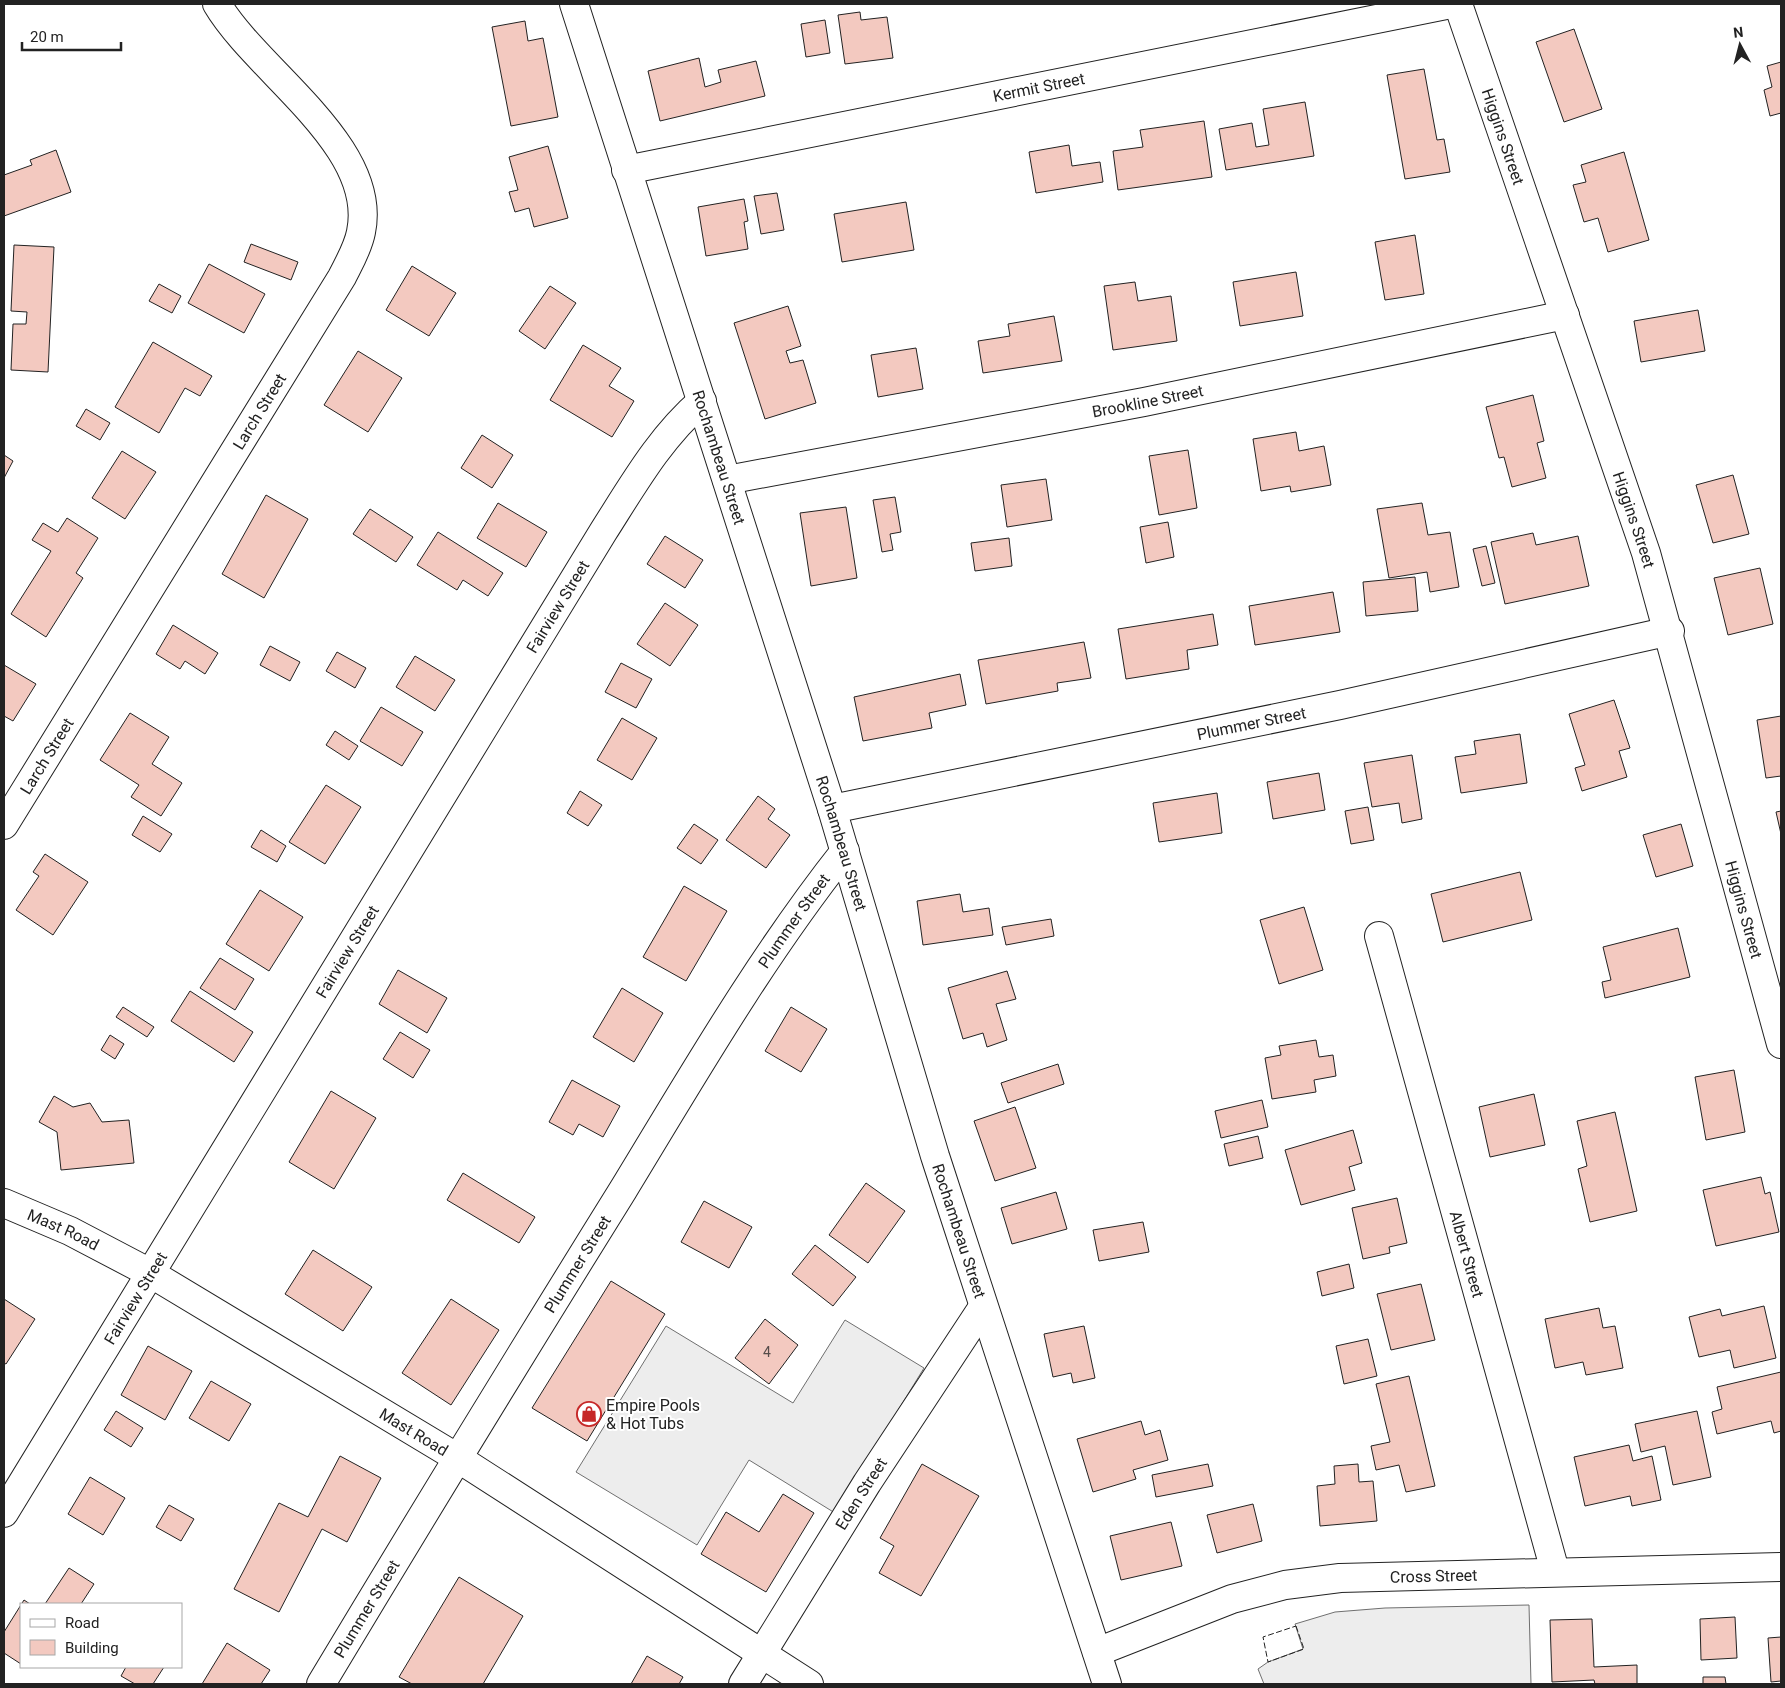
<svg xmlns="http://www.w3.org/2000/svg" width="1785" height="1688" font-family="Roboto,sans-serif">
<rect width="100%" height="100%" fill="#fff"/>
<g fill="#ededed" stroke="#6f6f6f">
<path d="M 845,1320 L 924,1368 L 835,1513 L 749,1460 L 697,1545 L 576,1472 L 666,1326 L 793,1403 Z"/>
<path d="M 1529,1605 L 1531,1684 L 1264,1684 L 1258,1669 L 1268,1662 L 1303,1649 L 1295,1624 L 1335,1612 L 1385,1608 Z"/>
</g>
<g fill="#f3c9c0" stroke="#222">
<path d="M 860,12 L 861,20 L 887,17 L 893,58 L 845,64 L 838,15 Z"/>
<path d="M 825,20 L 830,53 L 806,57 L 801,24 Z"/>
<path d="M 525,21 L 528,41 L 543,38 L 558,117 L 511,126 L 492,27 Z"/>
<path d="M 1574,29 L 1602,109 L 1564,122 L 1536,42 Z"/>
<path d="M 699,58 L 705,87 L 721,82 L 718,70 L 756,61 L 765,96 L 660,121 L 648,71 Z"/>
<path d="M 1781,62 L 1781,113 L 1770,116 L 1764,90 L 1772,87 L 1767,66 Z"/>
<path d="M 1424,69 L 1437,140 L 1444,139 L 1450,172 L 1405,179 L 1387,75 Z"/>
<path d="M 1305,102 L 1314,156 L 1226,170 L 1219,129 L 1252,123 L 1256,147 L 1269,145 L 1263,109 Z"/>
<path d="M 1204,121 L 1212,177 L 1118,190 L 1113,151 L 1143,147 L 1140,130 Z"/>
<path d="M 1069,145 L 1072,166 L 1100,162 L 1103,182 L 1036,193 L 1029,152 Z"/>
<path d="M 548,146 L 568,218 L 534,227 L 529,208 L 515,212 L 509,192 L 518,190 L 509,157 Z"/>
<path d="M 56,150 L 71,192 L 4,216 L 4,175 L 32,165 L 30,160 Z"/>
<path d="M 1624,152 L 1649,240 L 1608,252 L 1598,218 L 1584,222 L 1573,185 L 1586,182 L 1581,165 Z"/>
<path d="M 777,193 L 784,230 L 761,234 L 754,196 Z"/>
<path d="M 744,199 L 748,221 L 744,222 L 748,249 L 706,256 L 698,207 Z"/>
<path d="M 906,202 L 914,250 L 842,262 L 834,214 Z"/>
<path d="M 1415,235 L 1424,294 L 1385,300 L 1375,242 Z"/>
<path d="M 251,244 L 298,262 L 291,280 L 244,262 Z"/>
<path d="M 14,245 L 54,247 L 48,372 L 11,370 L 13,324 L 26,324 L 27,312 L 11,311 Z"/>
<path d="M 209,264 L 265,294 L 244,333 L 188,303 Z"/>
<path d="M 412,266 L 456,293 L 429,336 L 386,310 Z"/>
<path d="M 1296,272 L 1303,316 L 1240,326 L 1233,282 Z"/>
<path d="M 1135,282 L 1138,301 L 1171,296 L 1177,341 L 1113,350 L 1104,286 Z"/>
<path d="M 159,284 L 181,296 L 172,313 L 149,301 Z"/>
<path d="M 550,286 L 576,303 L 545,349 L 519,331 Z"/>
<path d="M 788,306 L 801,346 L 786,351 L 790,363 L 803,360 L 816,403 L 765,419 L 734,323 Z"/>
<path d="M 1698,310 L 1705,351 L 1641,362 L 1634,321 Z"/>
<path d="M 1054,316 L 1062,361 L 983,373 L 978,341 L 1010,336 L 1008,324 Z"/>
<path d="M 153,342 L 212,376 L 200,396 L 185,388 L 159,433 L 115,407 Z"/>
<path d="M 583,345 L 621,368 L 609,386 L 634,401 L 612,437 L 550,400 Z"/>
<path d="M 916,348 L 923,389 L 878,397 L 871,355 Z"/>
<path d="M 358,351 L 402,378 L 368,432 L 324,405 Z"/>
<path d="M 1533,395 L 1544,441 L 1537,443 L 1546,478 L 1512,487 L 1504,457 L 1499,458 L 1486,407 Z"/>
<path d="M 86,409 L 110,423 L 100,440 L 76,426 Z"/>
<path d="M 1296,432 L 1299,451 L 1324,446 L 1331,485 L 1291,492 L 1290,486 L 1261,491 L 1253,439 Z"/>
<path d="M 482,435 L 513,455 L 492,488 L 461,468 Z"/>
<path d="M 1188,450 L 1197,508 L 1159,515 L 1149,456 Z"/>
<path d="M 122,451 L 156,472 L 125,519 L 92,498 Z"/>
<path d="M 4,455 L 13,461 L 4,478 Z"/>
<path d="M 1733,475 L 1749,534 L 1713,543 L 1696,485 Z"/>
<path d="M 1046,479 L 1052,520 L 1007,527 L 1001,485 Z"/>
<path d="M 266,495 L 308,519 L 264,598 L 222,574 Z"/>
<path d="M 895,497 L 901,532 L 890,534 L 893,550 L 882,552 L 873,500 Z"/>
<path d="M 498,503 L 547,532 L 526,567 L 477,538 Z"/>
<path d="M 1422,503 L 1428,535 L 1450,532 L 1459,587 L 1430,592 L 1427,572 L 1389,578 L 1377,509 Z"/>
<path d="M 846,507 L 857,578 L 811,586 L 800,513 Z"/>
<path d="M 370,509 L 413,537 L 396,562 L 353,534 Z"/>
<path d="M 67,518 L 98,538 L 76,573 L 83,578 L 46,637 L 11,614 L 51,551 L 32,540 L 43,523 L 58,532 Z"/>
<path d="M 1168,522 L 1174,557 L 1146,563 L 1140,527 Z"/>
<path d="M 438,532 L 503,573 L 488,596 L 463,580 L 457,590 L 417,565 Z"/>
<path d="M 1533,533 L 1536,545 L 1578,536 L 1589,586 L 1505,604 L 1491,542 Z"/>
<path d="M 665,536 L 703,560 L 685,588 L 647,564 Z"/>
<path d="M 1009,538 L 1012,566 L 975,571 L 971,543 Z"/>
<path d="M 1486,546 L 1495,583 L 1482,586 L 1473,549 Z"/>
<path d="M 1760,568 L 1773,624 L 1728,635 L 1714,578 Z"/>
<path d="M 1415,577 L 1418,611 L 1366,616 L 1363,582 Z"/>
<path d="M 1333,592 L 1340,632 L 1255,645 L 1249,606 Z"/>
<path d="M 665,603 L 698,625 L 670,666 L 637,644 Z"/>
<path d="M 1213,614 L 1218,645 L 1187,650 L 1189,669 L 1126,679 L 1118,629 Z"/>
<path d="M 173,625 L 218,653 L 205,674 L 185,661 L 180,669 L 156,654 Z"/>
<path d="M 1084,642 L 1091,678 L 1057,683 L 1058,691 L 986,704 L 978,660 Z"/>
<path d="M 270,646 L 300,662 L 290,681 L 260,665 Z"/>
<path d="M 337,652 L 366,668 L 355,688 L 326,671 Z"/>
<path d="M 415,656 L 455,680 L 435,711 L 396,687 Z"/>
<path d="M 621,663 L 652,679 L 636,708 L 605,692 Z"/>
<path d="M 4,665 L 36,684 L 13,721 L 4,716 Z"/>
<path d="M 960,674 L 966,705 L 929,713 L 932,728 L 863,741 L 854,697 Z"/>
<path d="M 1614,700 L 1630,748 L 1619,751 L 1627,777 L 1582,791 L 1575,768 L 1585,765 L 1569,714 Z"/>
<path d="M 381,707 L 423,732 L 402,766 L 360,741 Z"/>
<path d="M 130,713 L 169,737 L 152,764 L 182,783 L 161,816 L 131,797 L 139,785 L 100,760 Z"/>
<path d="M 1781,716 L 1781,776 L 1766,778 L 1757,720 Z"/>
<path d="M 622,718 L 657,738 L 632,780 L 597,760 Z"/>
<path d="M 335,731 L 358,746 L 349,760 L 326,745 Z"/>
<path d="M 1520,734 L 1527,783 L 1461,793 L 1455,757 L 1476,754 L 1474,741 Z"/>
<path d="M 1412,755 L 1422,819 L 1402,823 L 1399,803 L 1372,807 L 1364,763 Z"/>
<path d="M 1319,773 L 1325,810 L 1273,819 L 1267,782 Z"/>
<path d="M 326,785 L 361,807 L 325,864 L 289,842 Z"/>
<path d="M 580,791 L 602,805 L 588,826 L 567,813 Z"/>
<path d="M 1217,793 L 1222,833 L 1159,842 L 1153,803 Z"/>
<path d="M 758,796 L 775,809 L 768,819 L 790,835 L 766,868 L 726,840 Z"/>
<path d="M 1368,807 L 1374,840 L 1351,844 L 1345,811 Z"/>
<path d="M 1781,811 L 1781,834 L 1776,812 Z"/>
<path d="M 143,816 L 172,834 L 160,852 L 132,835 Z"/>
<path d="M 694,824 L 718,840 L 701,864 L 677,848 Z"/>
<path d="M 1681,824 L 1693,866 L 1656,877 L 1643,835 Z"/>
<path d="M 261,830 L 286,846 L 277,862 L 251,847 Z"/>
<path d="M 45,854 L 88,882 L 53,935 L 16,910 L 39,876 L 33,872 Z"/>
<path d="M 1520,872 L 1532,920 L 1443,942 L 1431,894 Z"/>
<path d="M 684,886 L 727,911 L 686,981 L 643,957 Z"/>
<path d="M 260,890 L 303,917 L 269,971 L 226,944 Z"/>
<path d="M 960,894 L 963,912 L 989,908 L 993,935 L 923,945 L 917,901 Z"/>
<path d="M 1304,907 L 1323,970 L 1279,984 L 1260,920 Z"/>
<path d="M 1051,919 L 1054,936 L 1006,945 L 1002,927 Z"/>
<path d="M 1678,928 L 1690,977 L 1605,998 L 1602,982 L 1611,980 L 1603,947 Z"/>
<path d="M 220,958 L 254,979 L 235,1010 L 200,988 Z"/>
<path d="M 398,970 L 447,998 L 427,1033 L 379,1004 Z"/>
<path d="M 1007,971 L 1016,999 L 996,1004 L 1007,1040 L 987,1047 L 983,1033 L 963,1039 L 948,988 Z"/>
<path d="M 622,988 L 663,1013 L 634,1062 L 593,1037 Z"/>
<path d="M 190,991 L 253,1032 L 234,1062 L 171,1021 Z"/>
<path d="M 123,1007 L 154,1027 L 147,1037 L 116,1017 Z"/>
<path d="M 791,1007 L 827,1029 L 801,1072 L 765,1051 Z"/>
<path d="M 400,1032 L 430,1050 L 413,1078 L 383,1059 Z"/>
<path d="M 110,1035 L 124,1044 L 115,1059 L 101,1050 Z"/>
<path d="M 1316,1040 L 1319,1057 L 1333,1055 L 1336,1076 L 1314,1080 L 1316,1092 L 1272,1099 L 1265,1058 L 1281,1055 L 1279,1046 Z"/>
<path d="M 1058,1064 L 1064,1084 L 1008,1103 L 1001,1083 Z"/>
<path d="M 1734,1070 L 1745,1132 L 1706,1140 L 1695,1077 Z"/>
<path d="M 572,1080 L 620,1106 L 603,1137 L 579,1124 L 573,1135 L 549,1122 Z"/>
<path d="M 331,1091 L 376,1118 L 334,1189 L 289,1162 Z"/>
<path d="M 1534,1094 L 1545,1145 L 1490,1157 L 1479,1107 Z"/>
<path d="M 54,1096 L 73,1107 L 90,1103 L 102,1122 L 129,1120 L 134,1163 L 61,1170 L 57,1132 L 39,1122 Z"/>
<path d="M 1262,1100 L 1268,1127 L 1221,1138 L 1215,1111 Z"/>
<path d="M 1015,1107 L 1036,1168 L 995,1181 L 974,1121 Z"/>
<path d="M 1615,1112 L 1637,1211 L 1590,1222 L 1578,1169 L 1587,1166 L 1577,1121 Z"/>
<path d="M 1353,1130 L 1362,1163 L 1349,1167 L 1355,1190 L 1301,1205 L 1285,1150 Z"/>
<path d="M 1258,1136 L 1263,1158 L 1229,1166 L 1224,1144 Z"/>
<path d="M 463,1173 L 535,1217 L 519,1243 L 447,1200 Z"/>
<path d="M 1761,1177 L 1765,1194 L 1770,1192 L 1779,1232 L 1716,1246 L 1703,1190 Z"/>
<path d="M 866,1183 L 905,1211 L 868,1263 L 829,1235 Z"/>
<path d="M 1056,1192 L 1067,1229 L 1012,1244 L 1001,1208 Z"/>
<path d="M 1397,1198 L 1407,1243 L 1389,1247 L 1390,1253 L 1363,1259 L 1352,1208 Z"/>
<path d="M 704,1201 L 752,1227 L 729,1268 L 681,1242 Z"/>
<path d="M 1143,1222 L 1149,1252 L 1099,1261 L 1093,1230 Z"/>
<path d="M 815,1245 L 856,1277 L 833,1306 L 792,1274 Z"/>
<path d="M 313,1250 L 372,1287 L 343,1331 L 285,1294 Z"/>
<path d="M 1349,1264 L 1354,1288 L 1322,1296 L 1317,1272 Z"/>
<path d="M 611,1281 L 665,1314 L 587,1441 L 532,1408 Z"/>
<path d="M 1421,1284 L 1435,1340 L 1391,1350 L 1377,1294 Z"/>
<path d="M 4,1299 L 35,1319 L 6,1364 L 4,1363 Z"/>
<path d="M 451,1299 L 499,1330 L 451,1405 L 402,1373 Z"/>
<path d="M 1764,1306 L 1776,1358 L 1734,1368 L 1730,1350 L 1699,1357 L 1689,1317 L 1720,1309 L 1722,1316 Z"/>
<path d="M 1599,1308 L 1603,1328 L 1615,1326 L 1623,1368 L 1586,1375 L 1583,1362 L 1555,1368 L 1545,1319 Z"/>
<path d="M 765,1319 L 798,1345 L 769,1384 L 735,1358 Z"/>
<path d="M 1084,1326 L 1095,1378 L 1073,1383 L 1071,1373 L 1053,1377 L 1044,1334 Z"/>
<path d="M 1368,1339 L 1377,1376 L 1344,1384 L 1336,1346 Z"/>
<path d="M 148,1346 L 192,1371 L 165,1420 L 121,1395 Z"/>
<path d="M 1781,1372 L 1781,1431 L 1774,1433 L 1771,1421 L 1717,1434 L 1712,1412 L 1722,1409 L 1717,1387 Z"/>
<path d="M 1409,1376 L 1435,1486 L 1406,1492 L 1399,1465 L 1376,1470 L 1371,1446 L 1390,1442 L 1376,1384 Z"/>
<path d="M 211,1381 L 251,1404 L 229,1441 L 189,1418 Z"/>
<path d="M 116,1411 L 143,1428 L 131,1447 L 104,1430 Z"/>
<path d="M 1697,1411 L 1711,1477 L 1673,1485 L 1665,1446 L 1641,1452 L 1635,1424 Z"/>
<path d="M 1141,1421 L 1145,1435 L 1160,1430 L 1168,1460 L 1133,1470 L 1136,1479 L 1093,1492 L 1077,1439 Z"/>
<path d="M 1629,1445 L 1633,1461 L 1652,1456 L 1661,1500 L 1632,1506 L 1630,1496 L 1585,1506 L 1574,1457 Z"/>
<path d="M 340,1456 L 381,1478 L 347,1542 L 322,1529 L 279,1612 L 234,1589 L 279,1503 L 308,1517 Z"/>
<path d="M 922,1464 L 979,1496 L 921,1596 L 879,1573 L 894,1546 L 880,1538 Z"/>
<path d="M 1208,1464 L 1213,1486 L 1156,1497 L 1152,1475 Z"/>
<path d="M 1358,1464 L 1359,1482 L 1373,1481 L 1377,1521 L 1320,1526 L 1317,1486 L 1335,1484 L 1334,1466 Z"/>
<path d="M 90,1477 L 125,1498 L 103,1535 L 68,1514 Z"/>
<path d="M 783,1494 L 814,1513 L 766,1592 L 701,1554 L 726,1512 L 759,1532 Z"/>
<path d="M 1253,1504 L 1262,1541 L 1217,1553 L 1207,1515 Z"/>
<path d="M 169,1505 L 194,1519 L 181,1541 L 156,1527 Z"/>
<path d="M 1171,1522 L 1182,1566 L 1121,1580 L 1110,1536 Z"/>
<path d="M 69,1568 L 94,1584 L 81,1604 L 45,1604 Z"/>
<path d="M 459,1577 L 523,1616 L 483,1684 L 412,1684 L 399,1677 Z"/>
<path d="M 24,1600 L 30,1604 L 21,1604 L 21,1664 L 4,1653 L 4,1632 Z"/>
<path d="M 1735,1617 L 1737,1658 L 1701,1660 L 1700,1619 Z"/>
<path d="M 1592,1619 L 1594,1667 L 1637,1665 L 1637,1684 L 1595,1684 L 1594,1680 L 1552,1682 L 1550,1620 Z"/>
<path d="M 1781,1637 L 1781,1681 L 1771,1682 L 1768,1638 Z"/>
<path d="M 227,1643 L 270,1670 L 261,1684 L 202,1684 Z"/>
<path d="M 647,1656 L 683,1677 L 679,1684 L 631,1684 Z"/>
<path d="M 126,1667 L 164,1667 L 153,1684 L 135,1684 L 121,1676 Z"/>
<path d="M 1703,1677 L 1725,1677 L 1726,1684 L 1703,1684 Z"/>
</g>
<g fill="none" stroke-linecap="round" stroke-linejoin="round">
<defs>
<g id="minor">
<path id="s1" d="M 574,4 L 832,809 L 935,1156 L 1107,1684"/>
<path id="s2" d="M 1458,4 L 1646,553 L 1781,1044"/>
<path id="s3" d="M 626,170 L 1451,4"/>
<path id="s4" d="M 727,480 L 1144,402 L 1565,315"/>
<path id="s5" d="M 832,809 L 1340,705 L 1670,631"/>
<path id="s6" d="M 4,825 L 342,277 C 349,263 358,248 361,232 C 379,146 257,72 217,4"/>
<path id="s7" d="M 1379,936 L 1555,1571"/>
<path id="s8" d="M 4,1513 L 603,532 C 633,485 660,437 702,401"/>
<path id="s9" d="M 1097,1652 L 1232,1599 L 1285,1585 L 1340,1578 L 1781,1567"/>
<path id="s10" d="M 321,1684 C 420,1519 521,1354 623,1190 C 693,1075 761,957 845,851"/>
<path id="s11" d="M 743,1684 L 867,1483 L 983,1307"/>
</g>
<g id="major">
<path id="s12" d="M 4,1203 L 70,1231 L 150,1273 L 456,1457 L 809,1684"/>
</g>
</defs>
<use href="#minor" stroke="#222" stroke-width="30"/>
<use href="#major" stroke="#222" stroke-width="30"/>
<use href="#minor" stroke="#fff" stroke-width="28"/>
<use href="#major" stroke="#fff" stroke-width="28"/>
<path stroke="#222" stroke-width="1" stroke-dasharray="6 2.5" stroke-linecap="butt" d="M 1296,1626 L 1304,1649 L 1268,1662 L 1263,1637 Z"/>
</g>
<defs>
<symbol id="shop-ring" viewBox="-11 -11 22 22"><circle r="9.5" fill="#fff" stroke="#c62828" stroke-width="1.5"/><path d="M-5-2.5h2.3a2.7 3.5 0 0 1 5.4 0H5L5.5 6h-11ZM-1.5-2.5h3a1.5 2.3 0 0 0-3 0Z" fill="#c62828"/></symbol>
</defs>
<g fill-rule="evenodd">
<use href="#shop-ring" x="575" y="1400" width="28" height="28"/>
</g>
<g text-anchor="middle" stroke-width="4" stroke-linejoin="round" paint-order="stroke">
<g font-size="14" fill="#564c4a">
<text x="767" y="1357">4</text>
</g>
<g font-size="16" fill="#222" stroke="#fff">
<text dy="6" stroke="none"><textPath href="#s3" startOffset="421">Kermit Street</textPath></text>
<text dy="6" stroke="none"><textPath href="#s2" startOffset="140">Higgins Street</textPath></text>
<text dy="6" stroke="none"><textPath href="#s4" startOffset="428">Brookline Street</textPath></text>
<text dy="6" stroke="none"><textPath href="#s6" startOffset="486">Larch Street</textPath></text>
<text dy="6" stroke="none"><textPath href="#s1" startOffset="476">Rochambeau Street</textPath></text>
<text dy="6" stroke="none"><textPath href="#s2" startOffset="545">Higgins Street</textPath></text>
<text dy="6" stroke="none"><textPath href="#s8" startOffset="1062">Fairview Street</textPath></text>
<text dy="6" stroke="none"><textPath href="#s5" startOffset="428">Plummer Street</textPath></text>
<text dy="6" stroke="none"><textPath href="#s6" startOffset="81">Larch Street</textPath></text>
<text dy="6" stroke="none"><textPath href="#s1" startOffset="881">Rochambeau Street</textPath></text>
<text dy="6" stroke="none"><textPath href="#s2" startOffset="950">Higgins Street</textPath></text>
<text dy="6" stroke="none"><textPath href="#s10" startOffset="898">Plummer Street</textPath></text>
<text dy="6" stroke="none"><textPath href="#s8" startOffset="658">Fairview Street</textPath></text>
<text dy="6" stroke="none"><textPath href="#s12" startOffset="65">Mast Road</textPath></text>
<text dy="6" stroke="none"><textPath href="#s1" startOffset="1286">Rochambeau Street</textPath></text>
<text dy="6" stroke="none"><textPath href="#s7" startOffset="330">Albert Street</textPath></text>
<text dy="6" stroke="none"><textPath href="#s10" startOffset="492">Plummer Street</textPath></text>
<text dy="6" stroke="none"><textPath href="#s8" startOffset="252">Fairview Street</textPath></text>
<text dy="6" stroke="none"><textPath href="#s12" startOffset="470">Mast Road</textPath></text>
<text dy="6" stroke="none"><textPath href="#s11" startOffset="224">Eden Street</textPath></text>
<text dy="6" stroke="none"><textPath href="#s9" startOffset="349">Cross Street</textPath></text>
<text dy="6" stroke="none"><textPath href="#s10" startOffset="88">Plummer Street</textPath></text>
</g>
<g font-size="16" fill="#222" stroke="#fff" text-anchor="start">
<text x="606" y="1411">Empire Pools<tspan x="606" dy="18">&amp; Hot Tubs</tspan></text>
</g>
</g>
<rect width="1785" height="1688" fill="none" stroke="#222222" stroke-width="10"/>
<rect x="20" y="1603" width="162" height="65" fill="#ffffff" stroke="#a7a7a7"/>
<rect x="30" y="1619" width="25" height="8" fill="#ffffff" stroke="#a7a7a7"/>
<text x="65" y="1628" font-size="15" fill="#222222">Road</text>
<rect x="30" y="1640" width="25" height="15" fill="#f3c9c0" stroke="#a7a7a7"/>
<text x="65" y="1653" font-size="15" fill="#222222">Building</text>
<g transform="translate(1740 45) rotate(353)" stroke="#ffffff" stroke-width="4" paint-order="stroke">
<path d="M0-4L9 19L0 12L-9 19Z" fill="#222222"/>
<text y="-8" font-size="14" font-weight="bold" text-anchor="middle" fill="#222222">N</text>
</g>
<path d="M22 42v8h99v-8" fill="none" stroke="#222222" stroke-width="2.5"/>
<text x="30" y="42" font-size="15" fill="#222222" stroke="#ffffff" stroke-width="4" paint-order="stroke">20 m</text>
</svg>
